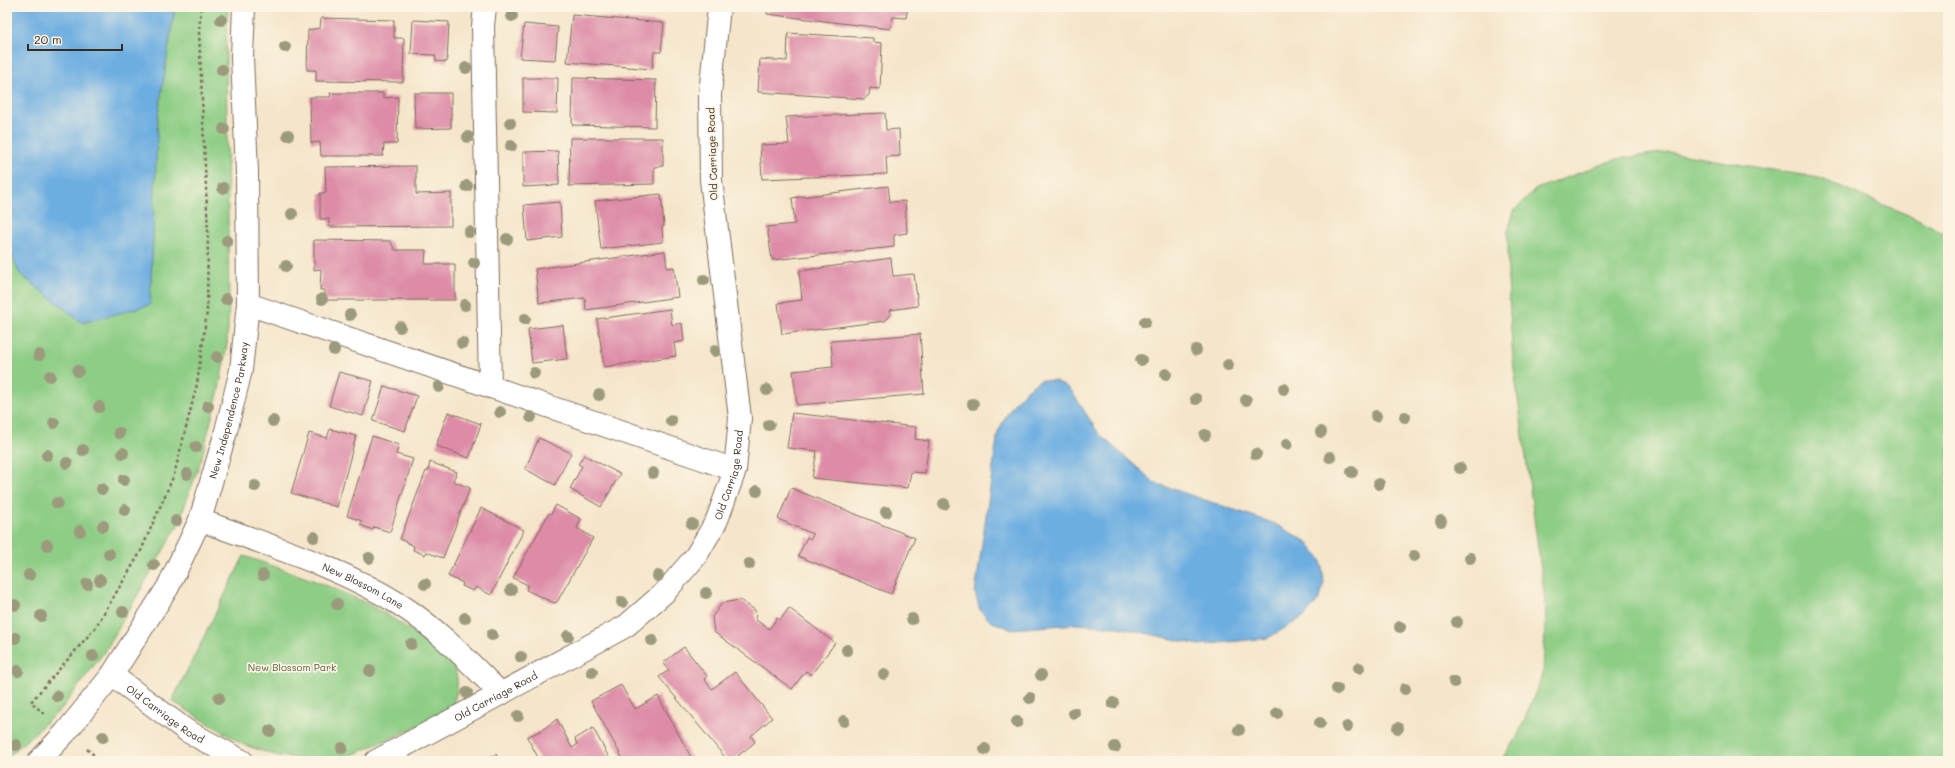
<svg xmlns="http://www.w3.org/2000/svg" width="1955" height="768" font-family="Mali,sans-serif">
<rect width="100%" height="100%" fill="#fcf5e5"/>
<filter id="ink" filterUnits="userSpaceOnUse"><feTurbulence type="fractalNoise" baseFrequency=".025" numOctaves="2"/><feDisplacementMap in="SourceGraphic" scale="8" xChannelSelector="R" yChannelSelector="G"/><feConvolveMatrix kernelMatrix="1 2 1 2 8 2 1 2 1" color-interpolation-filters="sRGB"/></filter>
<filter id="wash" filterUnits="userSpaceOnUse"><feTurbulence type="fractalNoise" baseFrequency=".012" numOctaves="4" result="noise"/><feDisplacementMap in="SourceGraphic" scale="16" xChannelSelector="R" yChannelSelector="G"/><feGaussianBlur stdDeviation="0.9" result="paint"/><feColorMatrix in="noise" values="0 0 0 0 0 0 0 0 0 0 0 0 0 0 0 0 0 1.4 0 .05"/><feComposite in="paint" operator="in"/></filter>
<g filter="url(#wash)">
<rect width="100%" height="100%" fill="#f5e6cb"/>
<g fill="#8dcd85" stroke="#647c52">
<path d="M 7,7 L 228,7 L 226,44 L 229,305 L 227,344 L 219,390 L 201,460 L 178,525 L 107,648 L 62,708 L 7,758 Z"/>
<path d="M 1668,152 L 1819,178 L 1920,220 L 1948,235 L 1948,761 L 1501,761 L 1519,733 L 1543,674 L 1546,608 L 1513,361 L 1508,280 L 1508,231 L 1514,211 L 1536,189 L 1616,159 Z"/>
<path d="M 244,556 C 295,574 349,590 395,620 C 405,626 415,634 425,642 C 435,649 448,656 454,668 C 461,684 456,701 447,714 L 354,754 L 316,760 L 278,756 L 244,745 L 172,701 Z"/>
</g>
<g fill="#6daee1" stroke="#546c80">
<path d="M 7,7 L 175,7 L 158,115 L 150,305 L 82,323 L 19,273 L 7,242 Z"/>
<path d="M 1041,380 L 1056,381 L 1070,389 L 1099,434 L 1155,483 L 1273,523 L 1306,541 L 1321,560 L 1324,582 L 1320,598 L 1305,616 L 1268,638 L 1199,645 L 1118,627 L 1077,624 L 1011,629 L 990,621 L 980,610 L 975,593 L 998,432 C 1009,409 1019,393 1041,380 Z"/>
</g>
<g id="blocks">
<g fill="#dd8ba7">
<path d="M 632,7 L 662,7 L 661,12 Z"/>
<path d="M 768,7 L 908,7 L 906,18 L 893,17 L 890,29 L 767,14 Z"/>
<path d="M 572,15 L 664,23 L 661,52 L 654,52 L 652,69 L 567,62 Z"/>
<path d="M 321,18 L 394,20 L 394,38 L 404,38 L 403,82 L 316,81 L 316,70 L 307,70 L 308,30 L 320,28 Z"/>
<path d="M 413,20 L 449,22 L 447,62 L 436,61 L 435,55 L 411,54 Z"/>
<path d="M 524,24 L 558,27 L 555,60 L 520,58 Z"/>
<path d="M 788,33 L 873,38 L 873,42 L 882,43 L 880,89 L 870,88 L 869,95 L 864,99 L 758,92 L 760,59 L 787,61 Z"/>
<path d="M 523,78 L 558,78 L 557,113 L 523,112 Z"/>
<path d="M 573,78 L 656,80 L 655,127 L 572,125 Z"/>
<path d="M 330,93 L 383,93 L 383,98 L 398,97 L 397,144 L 384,144 L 383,156 L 321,156 L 320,142 L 311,143 L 310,97 L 331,97 Z"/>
<path d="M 414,93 L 451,93 L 451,128 L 415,129 Z"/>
<path d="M 885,113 L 886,130 L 899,129 L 900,156 L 886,157 L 887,174 L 762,179 L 760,145 L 789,144 L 786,117 Z"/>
<path d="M 570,138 L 663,138 L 663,166 L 654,167 L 654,184 L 569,186 Z"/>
<path d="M 558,151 L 559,185 L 523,187 L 523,152 Z"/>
<path d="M 416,166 L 416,194 L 451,193 L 451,226 L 329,227 L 329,219 L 320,219 L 320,193 L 326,193 L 325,167 Z"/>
<path d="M 888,186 L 890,202 L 905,201 L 907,233 L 894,235 L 894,247 L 772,260 L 767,227 L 795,224 L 792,198 Z"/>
<path d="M 661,194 L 664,226 L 662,227 L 663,242 L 601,249 L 595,201 Z"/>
<path d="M 560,202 L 562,237 L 527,241 L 524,205 Z"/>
<path d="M 314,240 L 390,241 L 395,250 L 426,250 L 425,264 L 455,264 L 455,300 L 325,300 L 325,290 L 320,290 L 321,269 L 314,270 Z"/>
<path d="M 665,251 L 667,268 L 674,267 L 678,297 L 586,310 L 585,298 L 539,303 L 535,269 Z"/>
<path d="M 891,258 L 893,276 L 914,274 L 918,306 L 890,310 L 890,316 L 885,321 L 782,334 L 778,303 L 802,300 L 799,271 Z"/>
<path d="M 670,309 L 672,325 L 682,323 L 684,341 L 674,343 L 676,356 L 604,367 L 597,319 Z"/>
<path d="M 563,325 L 567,359 L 532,363 L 528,329 Z"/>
<path d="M 920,334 L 924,394 L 797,405 L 793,371 L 833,367 L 831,341 Z"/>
<path d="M 339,372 L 373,381 L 363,416 L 329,406 Z"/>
<path d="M 384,386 L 417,396 L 405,431 L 373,421 Z"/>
<path d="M 448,412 L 481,424 L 469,458 L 436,446 Z"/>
<path d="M 792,413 L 916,427 L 915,439 L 929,441 L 925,473 L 911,472 L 908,488 L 812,478 L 817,451 L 787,448 Z"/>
<path d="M 330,429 L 356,436 L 337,507 L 291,493 L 309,433 L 327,438 Z"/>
<path d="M 372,436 L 399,445 L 396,454 L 413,459 L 390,532 L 374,527 L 373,530 L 360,525 L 362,521 L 347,516 Z"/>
<path d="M 539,438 L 571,453 L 555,485 L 525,469 Z"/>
<path d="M 584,455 L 620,474 L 601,507 L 570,489 L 582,466 L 578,464 Z"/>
<path d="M 430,462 L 457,472 L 453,481 L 470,488 L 443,558 L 426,552 L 425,555 L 413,550 L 414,546 L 400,539 L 426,471 L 428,472 Z"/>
<path d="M 791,488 L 915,538 L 891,594 L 798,556 L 807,537 L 811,539 L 813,534 L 778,519 Z"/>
<path d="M 556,505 L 581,519 L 577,528 L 593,538 L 557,602 L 554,603 L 526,590 L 528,585 L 513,578 L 549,513 L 551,514 Z"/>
<path d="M 481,508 L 524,530 L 491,595 L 476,587 L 473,591 L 462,586 L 463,583 L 448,576 Z"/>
<path d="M 740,600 L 755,610 L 756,620 L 769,629 L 777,618 L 780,620 L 789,608 L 835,643 L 811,675 L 806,671 L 792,689 L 714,632 L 712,617 L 722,603 Z"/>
<path d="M 684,647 L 707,676 L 704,679 L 712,689 L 735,672 L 772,718 L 751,736 L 755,742 L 732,761 L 728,761 L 659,677 L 669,670 L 663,663 Z"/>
<path d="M 621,685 L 635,709 L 658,696 L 693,761 L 624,761 L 591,701 Z"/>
<path d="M 557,719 L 572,748 L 577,745 L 575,739 L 593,728 L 611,761 L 540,761 L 527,737 L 542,730 Z"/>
<path d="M 496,754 L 499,761 L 482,761 Z"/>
</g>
</g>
</g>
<g filter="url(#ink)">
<use href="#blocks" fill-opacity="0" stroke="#7c6c5b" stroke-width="1"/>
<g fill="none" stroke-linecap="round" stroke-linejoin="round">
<defs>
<g id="minor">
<path d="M 485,7 L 483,26 L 490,387"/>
<path d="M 248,304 L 735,470"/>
<path id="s1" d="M 200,520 C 267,545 338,566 399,604 C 437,628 469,662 501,694"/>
<path id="s2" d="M 112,675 L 187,731 L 242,761"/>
<path id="s3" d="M 39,761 L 65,733 L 112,675 L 168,587 L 200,520 L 225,435 L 241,370 L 248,304 L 247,172 L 242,57 L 244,7"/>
<path id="s4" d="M 376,761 L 626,626 L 665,592 L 696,556 L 717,520 L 735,470 L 740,418 L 711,180 L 710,94 L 719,7"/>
</g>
</defs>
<use href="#minor" stroke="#7c6c5b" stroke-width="24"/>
<g stroke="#7c6c5b" stroke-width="2.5" stroke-dasharray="3 3" stroke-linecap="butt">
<path d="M 44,714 L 31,702 L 95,628 L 140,553 L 174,475 L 197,384 L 207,312 L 208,232 L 199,32 L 201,7"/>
<path d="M 87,749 L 95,756 L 91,761"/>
</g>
<use href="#minor" stroke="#fff" stroke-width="22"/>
</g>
<g fill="#9c9a7d">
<circle cx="512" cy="16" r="6"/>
<circle cx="221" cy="20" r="6"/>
<circle cx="285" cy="47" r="6"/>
<circle cx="466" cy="68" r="6"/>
<circle cx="222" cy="70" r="6"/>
<circle cx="510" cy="123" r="6"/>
<circle cx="224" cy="129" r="6"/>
<circle cx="288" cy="135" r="6"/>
<circle cx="468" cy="137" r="6"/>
<circle cx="511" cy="146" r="6"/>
<circle cx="467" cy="186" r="6"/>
<circle cx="223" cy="188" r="6"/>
<circle cx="292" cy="214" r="6"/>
<circle cx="469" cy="232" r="6"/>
<circle cx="507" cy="239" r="6"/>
<circle cx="227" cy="241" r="6"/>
<circle cx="474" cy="263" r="6"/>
<circle cx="286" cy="266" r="6"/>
<circle cx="704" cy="280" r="6"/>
<circle cx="226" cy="299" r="6"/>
<circle cx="322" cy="299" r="6"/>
<circle cx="465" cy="305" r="6"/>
<circle cx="350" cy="315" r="6"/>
<circle cx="525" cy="319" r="6"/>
<circle cx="1145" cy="322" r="6"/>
<circle cx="400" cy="327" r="6"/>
<circle cx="462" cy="343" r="6"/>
<circle cx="334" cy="350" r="6"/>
<circle cx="1196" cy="350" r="6"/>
<circle cx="715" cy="351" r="6"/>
<circle cx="39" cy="355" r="6"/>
<circle cx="217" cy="357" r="6"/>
<circle cx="1141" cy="360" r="6"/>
<circle cx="1228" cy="365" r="6"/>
<circle cx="78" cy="371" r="6"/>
<circle cx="534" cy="373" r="6"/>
<circle cx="1166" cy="374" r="6"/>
<circle cx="50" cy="376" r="6"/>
<circle cx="439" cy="387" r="6"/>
<circle cx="1284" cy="389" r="6"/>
<circle cx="767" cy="390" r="6"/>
<circle cx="599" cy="395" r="6"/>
<circle cx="1196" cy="399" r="6"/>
<circle cx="1246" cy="400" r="6"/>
<circle cx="973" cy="404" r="6"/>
<circle cx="208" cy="406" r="6"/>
<circle cx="99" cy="407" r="6"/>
<circle cx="500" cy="412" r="6"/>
<circle cx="1376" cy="416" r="6"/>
<circle cx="531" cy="417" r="6"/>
<circle cx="1405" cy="417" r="6"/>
<circle cx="273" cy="421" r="6"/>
<circle cx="671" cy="421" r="6"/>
<circle cx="54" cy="423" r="6"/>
<circle cx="769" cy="425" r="6"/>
<circle cx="1321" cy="432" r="6"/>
<circle cx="119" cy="433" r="6"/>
<circle cx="1205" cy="435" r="6"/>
<circle cx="1287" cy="444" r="6"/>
<circle cx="196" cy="447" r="6"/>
<circle cx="83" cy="450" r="6"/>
<circle cx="123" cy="453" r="6"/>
<circle cx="1256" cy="454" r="6"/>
<circle cx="47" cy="455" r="6"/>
<circle cx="1330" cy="457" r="6"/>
<circle cx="67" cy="463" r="6"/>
<circle cx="1460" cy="468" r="6"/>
<circle cx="1352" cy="472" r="6"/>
<circle cx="653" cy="473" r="6"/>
<circle cx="187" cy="474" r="6"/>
<circle cx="124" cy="480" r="6"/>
<circle cx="1379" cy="484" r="6"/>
<circle cx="255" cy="486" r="6"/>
<circle cx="102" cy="489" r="6"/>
<circle cx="757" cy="491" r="6"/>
<circle cx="57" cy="503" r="6"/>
<circle cx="944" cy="504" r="6"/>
<circle cx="125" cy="510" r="6"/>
<circle cx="886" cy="512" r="6"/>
<circle cx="176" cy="521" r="6"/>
<circle cx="1441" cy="521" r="6"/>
<circle cx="692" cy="524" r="6"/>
<circle cx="103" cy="526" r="6"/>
<circle cx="80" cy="531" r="6"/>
<circle cx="314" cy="537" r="6"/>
<circle cx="47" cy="545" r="6"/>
<circle cx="109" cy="554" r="6"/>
<circle cx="1414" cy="556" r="6"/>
<circle cx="369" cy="558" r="6"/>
<circle cx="1470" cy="558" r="6"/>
<circle cx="749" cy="564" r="6"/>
<circle cx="154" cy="565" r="6"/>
<circle cx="29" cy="575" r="6"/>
<circle cx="263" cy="575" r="6"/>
<circle cx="658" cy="576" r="6"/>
<circle cx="100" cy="580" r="6"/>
<circle cx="87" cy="584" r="6"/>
<circle cx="425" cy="584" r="6"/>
<circle cx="511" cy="590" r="6"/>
<circle cx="706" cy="593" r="6"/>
<circle cx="622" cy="602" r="6"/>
<circle cx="337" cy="604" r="6"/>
<circle cx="15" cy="605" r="6"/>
<circle cx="123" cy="612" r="6"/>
<circle cx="41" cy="616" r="6"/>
<circle cx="465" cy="618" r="6"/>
<circle cx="912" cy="619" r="6"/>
<circle cx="1457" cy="622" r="6"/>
<circle cx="1400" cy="627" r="6"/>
<circle cx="492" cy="635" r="6"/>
<circle cx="568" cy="636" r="6"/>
<circle cx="15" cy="638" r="6"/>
<circle cx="652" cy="640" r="6"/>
<circle cx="411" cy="644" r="6"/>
<circle cx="847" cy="650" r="6"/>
<circle cx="93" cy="656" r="6"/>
<circle cx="521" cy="657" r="6"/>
<circle cx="1359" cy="668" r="6"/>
<circle cx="18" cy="671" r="6"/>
<circle cx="370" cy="671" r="6"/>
<circle cx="592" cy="672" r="6"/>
<circle cx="884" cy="674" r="6"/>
<circle cx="1041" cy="675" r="6"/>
<circle cx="1454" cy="682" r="6"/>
<circle cx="1337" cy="689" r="6"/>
<circle cx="1405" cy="689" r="6"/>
<circle cx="467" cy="693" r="6"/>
<circle cx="57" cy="696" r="6"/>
<circle cx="219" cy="698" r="6"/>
<circle cx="1030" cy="698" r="6"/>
<circle cx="1113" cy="703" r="6"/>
<circle cx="1074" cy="713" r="6"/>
<circle cx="1277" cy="713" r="6"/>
<circle cx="518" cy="716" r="6"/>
<circle cx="844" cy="721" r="6"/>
<circle cx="1017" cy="722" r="6"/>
<circle cx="1320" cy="723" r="6"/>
<circle cx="1347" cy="727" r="6"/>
<circle cx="1398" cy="728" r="6"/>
<circle cx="1239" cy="730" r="6"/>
<circle cx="270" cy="731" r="6"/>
<circle cx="103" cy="737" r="6"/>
<circle cx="16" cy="745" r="6"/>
<circle cx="1115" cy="747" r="6"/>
<circle cx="342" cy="748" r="6"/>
<circle cx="985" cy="749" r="6"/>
</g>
</g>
<g text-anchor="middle" stroke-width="3.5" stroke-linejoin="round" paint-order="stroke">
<g font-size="10" fill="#3b2a1e" stroke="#fcf5e5">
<text transform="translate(712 154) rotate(-92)" y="4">Old Carriage Road</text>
<text dy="4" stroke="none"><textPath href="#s3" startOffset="405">New Independence Parkway</textPath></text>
<text dy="4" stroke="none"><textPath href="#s4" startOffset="472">Old Carriage Road</textPath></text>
<text dy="4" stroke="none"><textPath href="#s1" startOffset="176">New Blossom Lane</textPath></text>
<text dy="4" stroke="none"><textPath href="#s4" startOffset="136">Old Carriage Road</textPath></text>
<text dy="4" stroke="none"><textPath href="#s2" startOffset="66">Old Carriage Road</textPath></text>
</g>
<g font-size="10" fill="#545b3d" stroke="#fcf5e5">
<text x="292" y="671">New Blossom Park</text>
</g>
</g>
<rect width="1955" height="768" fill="none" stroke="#fcf5e5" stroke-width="24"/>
<path d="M28 44v6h94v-6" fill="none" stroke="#3b2a1e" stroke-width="2"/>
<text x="34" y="44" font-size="12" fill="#3b2a1e" stroke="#fcf5e5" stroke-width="3" paint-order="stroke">20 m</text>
</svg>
